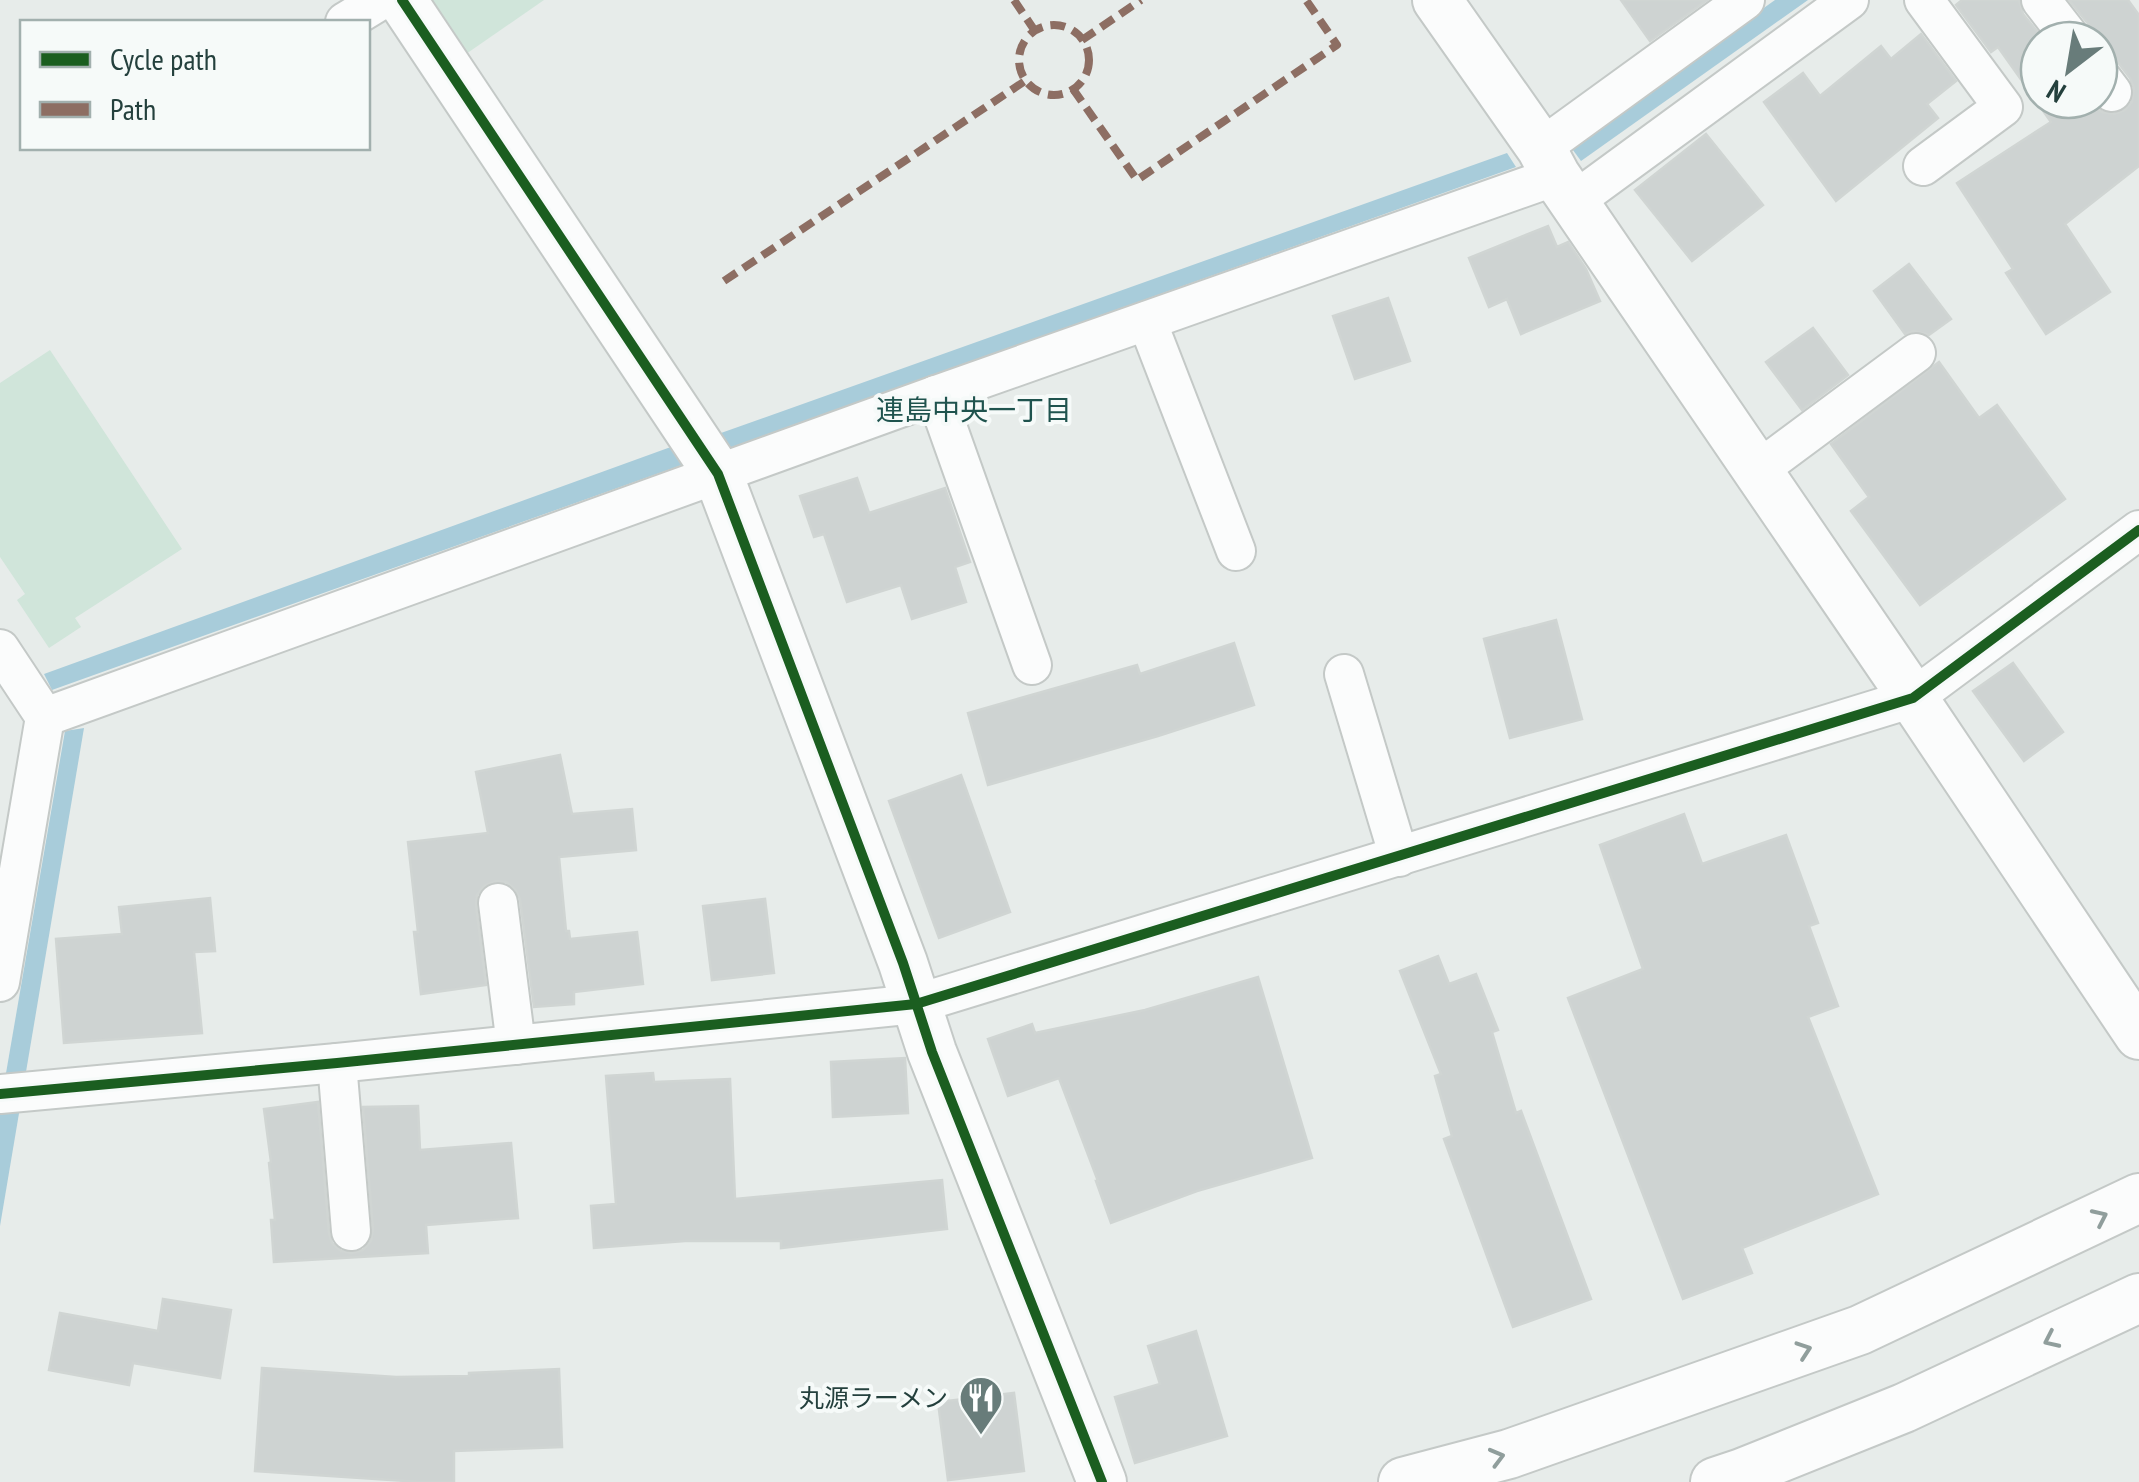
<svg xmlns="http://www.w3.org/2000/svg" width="2139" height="1482" font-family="'PT Sans Narrow','Noto Sans JP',sans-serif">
<rect width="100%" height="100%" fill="#e7ecea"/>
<g fill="#d0e5da">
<path d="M 430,0 L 544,0 L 466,54 Z"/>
<path d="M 50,350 L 182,549 L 75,618 L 81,627 L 49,648 L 17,600 L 25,594 L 0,557 L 0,383 Z"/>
</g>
<g fill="#a8ccda">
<path d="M 1775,0 L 1808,0 L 1581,161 L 1570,146 Z"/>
<path d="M 1507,153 L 1516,167 L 52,690 L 44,674 L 668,448 L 721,433 Z"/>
<path d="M 84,728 L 0,1226 L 0,1108 L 65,731 Z"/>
</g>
<g fill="#ced3d2" stroke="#d0d5d3" stroke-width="2.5">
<path d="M 1621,0 L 1707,0 L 1650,41 Z"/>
<path d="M 1962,0 L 2019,0 L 2023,14 L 2044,40 L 2039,40 L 2039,100 L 2090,100 L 2102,112 L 2114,114 L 2125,110 L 2132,102 L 2134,88 L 2130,78 L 2117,61 L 2108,55 L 2099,53 L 2099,40 L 2094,40 L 2090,26 L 2069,0 L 2128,0 L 2139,15 L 2139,166 L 2065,224 L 2110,292 L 2046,334 L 2006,273 L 2013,269 L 1957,183 L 2051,122 L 1998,47 L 1991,52 L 1956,5 Z"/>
<path d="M 1921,34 L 1956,81 L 1927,104 L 1938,118 L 1836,201 L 1764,102 L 1803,73 L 1820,96 L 1881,46 L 1891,59 Z"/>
<path d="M 1706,134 L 1763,205 L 1692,261 L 1635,190 Z"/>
<path d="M 1548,226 L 1557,247 L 1568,242 L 1586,269 L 1600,301 L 1521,334 L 1507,299 L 1489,307 L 1469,258 Z"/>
<path d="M 1909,264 L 1951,319 L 1929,335 L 1914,331 L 1905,334 L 1874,291 Z"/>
<path d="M 1388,298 L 1410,361 L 1355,379 L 1333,316 Z"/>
<path d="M 1813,328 L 1848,375 L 1802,410 L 1766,362 Z"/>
<path d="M 1939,362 L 1979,418 L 1997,405 L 2065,499 L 1920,605 L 1851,511 L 1869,497 L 1831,444 Z"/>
<path d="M 857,478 L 869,513 L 945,488 L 970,562 L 955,567 L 966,602 L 912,619 L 901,585 L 847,602 L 824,534 L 814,537 L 800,496 Z"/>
<path d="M 1556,620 L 1582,719 L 1510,738 L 1484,639 Z"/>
<path d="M 1234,643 L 1254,705 L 1158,736 L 988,785 L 968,713 L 1137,665 L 1140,674 Z"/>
<path d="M 2013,663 L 2063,732 L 2024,761 L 1973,691 Z"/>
<path d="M 560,755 L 572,814 L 632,809 L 636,850 L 559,857 L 566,931 L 569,931 L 570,939 L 637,932 L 643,984 L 574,992 L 574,1004 L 534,1007 L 520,899 L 515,889 L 506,882 L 496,881 L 484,886 L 477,895 L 476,905 L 486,985 L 421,994 L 414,932 L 418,932 L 408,842 L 488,833 L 476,772 Z"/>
<path d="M 961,775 L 1010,912 L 939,938 L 889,801 Z"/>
<path d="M 1684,814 L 1702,864 L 1786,835 L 1818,923 L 1809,926 L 1838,1006 L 1808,1017 L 1878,1194 L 1742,1248 L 1752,1273 L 1683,1299 L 1568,998 L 1643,969 L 1600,845 Z"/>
<path d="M 210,898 L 215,951 L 194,952 L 202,1033 L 64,1043 L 56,939 L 122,934 L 119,907 Z"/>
<path d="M 765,899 L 774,973 L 712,980 L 703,906 Z"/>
<path d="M 1438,956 L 1449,984 L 1476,974 L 1498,1030 L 1492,1032 L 1516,1113 L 1521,1111 L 1591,1299 L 1513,1327 L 1444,1139 L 1452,1136 L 1435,1076 L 1441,1074 L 1400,971 Z"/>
<path d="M 1258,977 L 1312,1158 L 1197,1191 L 1111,1223 L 1096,1181 L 1098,1181 L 1059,1078 L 1008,1096 L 988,1039 L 1032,1024 L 1035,1033 L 1145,1010 Z"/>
<path d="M 905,1058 L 908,1113 L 833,1117 L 831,1062 Z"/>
<path d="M 653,1073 L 654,1082 L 730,1079 L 735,1199 L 942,1180 L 947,1229 L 781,1248 L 781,1241 L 685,1241 L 594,1248 L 591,1206 L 616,1204 L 606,1076 Z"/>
<path d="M 318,1102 L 329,1233 L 332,1243 L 341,1251 L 352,1253 L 363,1250 L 371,1241 L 373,1230 L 363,1107 L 418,1106 L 420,1150 L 511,1143 L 518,1218 L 426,1225 L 428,1253 L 274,1262 L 271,1220 L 275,1220 L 269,1163 L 271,1162 L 264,1109 Z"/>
<path d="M 163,1299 L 231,1310 L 220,1378 L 133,1363 L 129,1385 L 49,1370 L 60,1313 L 158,1331 Z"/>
<path d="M 1196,1331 L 1227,1436 L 1135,1463 L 1115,1397 L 1160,1384 L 1148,1346 Z"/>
<path d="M 262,1368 L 396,1377 L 469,1376 L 469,1373 L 559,1369 L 562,1447 L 454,1451 L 454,1482 L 421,1482 L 255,1471 Z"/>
<path d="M 1014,1393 L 1024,1471 L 948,1480 L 938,1402 Z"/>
</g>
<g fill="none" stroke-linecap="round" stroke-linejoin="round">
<defs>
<g id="minor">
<path d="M 2041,0 L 2072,40"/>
<path d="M 345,22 L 381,0"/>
<path d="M 2099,75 L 2112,92"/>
<path d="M 1541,148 L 1745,0"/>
<path d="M 1923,166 L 2003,107 L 1924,0"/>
<path d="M 1573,202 L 1849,0"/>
<path d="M 1147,321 L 1236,551"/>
<path d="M 936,395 L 1032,665"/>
<path d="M 1757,471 L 1916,353"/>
<path d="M 0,649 L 45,717 L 0,982"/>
<path d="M 1344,674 L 1399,857"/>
<path d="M 45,717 L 936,395 L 1556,176"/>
<path d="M 498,903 L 516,1045"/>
<path d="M 337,1063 L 351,1231"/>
<path d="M 0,1094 L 337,1063 L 916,1004 L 1913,698 L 2139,530"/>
</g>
<g id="tertiary">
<path d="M 402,0 L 718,474 L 903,963 L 932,1052 L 1102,1482"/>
<path d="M 1437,0 L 1541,148 L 1556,176 L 1913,698 L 2139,1035"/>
<path d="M 1403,1482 L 1509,1454 L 1860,1330 L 2139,1198"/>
<path d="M 1715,1482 L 1742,1473 L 1904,1408 L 2139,1298"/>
</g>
</defs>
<use href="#minor" stroke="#c4c9c7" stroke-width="42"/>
<use href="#tertiary" stroke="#c4c9c7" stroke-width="52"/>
<use href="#minor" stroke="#fbfcfc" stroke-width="38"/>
<use href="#tertiary" stroke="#fbfcfc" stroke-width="48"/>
<g stroke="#8d6e63" stroke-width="8" stroke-dasharray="15 8" stroke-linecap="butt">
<path d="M 1014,0 L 1035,31"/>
<circle cx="1054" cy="60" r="35"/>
<path d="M 1082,40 L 1141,0"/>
<path d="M 1073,89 L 1137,180 L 1337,45 L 1306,0"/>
<path d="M 724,281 L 1025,81"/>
</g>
<defs>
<g id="cycleway">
<path d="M 402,0 L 718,474 L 903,963 L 932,1052 L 1102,1482"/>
<path d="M 0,1094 L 337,1063 L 916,1004 L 1913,698 L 2139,530"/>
</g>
</defs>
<use href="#cycleway" stroke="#f6faf9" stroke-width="16"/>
<use href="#cycleway" stroke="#1b5e20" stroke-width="10"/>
</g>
<defs><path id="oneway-chevron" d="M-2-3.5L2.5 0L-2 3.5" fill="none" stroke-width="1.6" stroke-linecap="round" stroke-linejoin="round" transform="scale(2.5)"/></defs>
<g stroke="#909e9c">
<use href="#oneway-chevron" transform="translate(2100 1217) rotate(-25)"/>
<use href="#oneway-chevron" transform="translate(2051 1340) rotate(155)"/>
<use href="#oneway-chevron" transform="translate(1804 1350) rotate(-19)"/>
<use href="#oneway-chevron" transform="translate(1497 1457) rotate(-15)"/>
</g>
<defs>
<symbol id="restaurant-pin" viewBox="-11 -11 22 30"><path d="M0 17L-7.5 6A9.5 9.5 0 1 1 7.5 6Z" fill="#687c7a" stroke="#f6faf9"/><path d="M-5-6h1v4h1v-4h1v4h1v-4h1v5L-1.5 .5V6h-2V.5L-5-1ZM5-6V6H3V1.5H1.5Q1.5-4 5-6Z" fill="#fff"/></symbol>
</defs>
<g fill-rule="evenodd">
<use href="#restaurant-pin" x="956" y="1373" width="50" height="68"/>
</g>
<g text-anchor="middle" stroke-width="8" stroke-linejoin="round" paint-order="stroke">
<g font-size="25" fill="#24403d" stroke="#f6faf9" text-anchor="end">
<text x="948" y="1407">丸源ラーメン</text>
</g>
<g font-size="28" fill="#1f534e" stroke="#f6faf9">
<text x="974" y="420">連島中央一丁目</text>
</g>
</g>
<rect x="20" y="20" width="350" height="130" fill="#f6faf9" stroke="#a2b0ae" stroke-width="2.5"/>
<rect x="40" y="52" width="50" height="15" fill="#1b5e20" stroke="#a2b0ae" stroke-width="2.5"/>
<text x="110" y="70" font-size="30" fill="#24403d">Cycle path</text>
<rect x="40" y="102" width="50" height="15" fill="#8d6e63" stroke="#a2b0ae" stroke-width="2.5"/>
<text x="110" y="120" font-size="30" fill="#24403d">Path</text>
<g transform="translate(2069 70) rotate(211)"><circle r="48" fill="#f6faf9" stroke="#a2b0ae" stroke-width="2.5"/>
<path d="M0-8L18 38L0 25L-18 38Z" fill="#687c7a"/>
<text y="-15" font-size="28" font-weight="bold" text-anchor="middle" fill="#24403d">N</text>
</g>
</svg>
